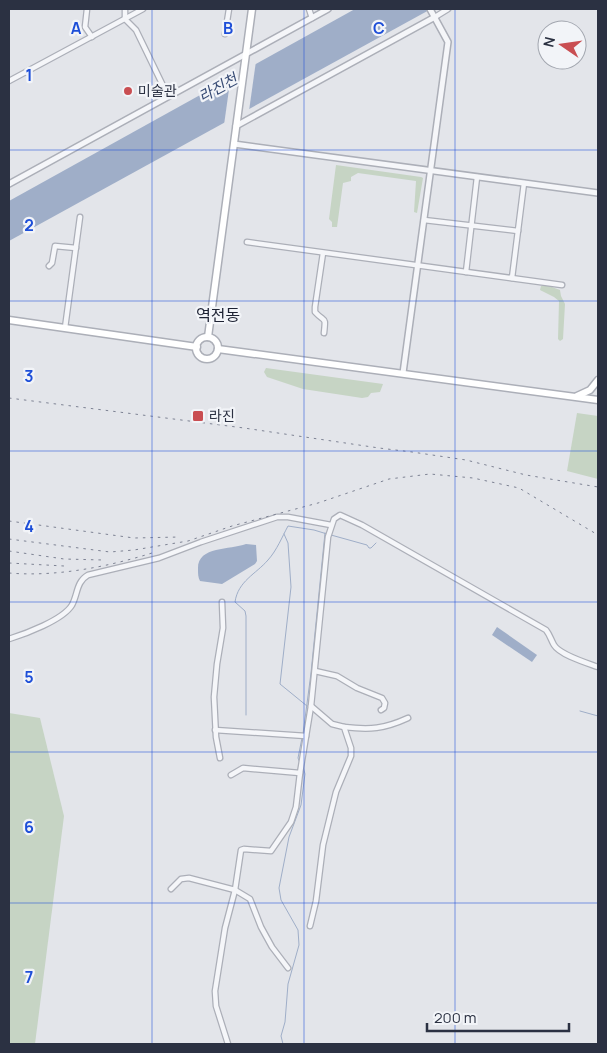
<svg xmlns="http://www.w3.org/2000/svg" width="607" height="1053" font-family="Manrope,'Noto Sans KR',sans-serif">
<rect width="100%" height="100%" fill="#e3e5ea"/>
<g fill="#c6d4c4">
<path d="M 336,165 L 421,177 L 423,178 L 417,213 L 414,212 L 416,181 L 358,173 L 351,177 L 351,181 L 343,183 L 337,227 L 332,227 L 332,222 L 329,219 Z"/>
<path d="M 541,286 L 549,286 L 560,290 L 561,296 L 565,304 L 563,339 L 560,341 L 558,339 L 559,301 L 554,297 L 540,290 Z"/>
<path d="M 266,368 L 383,384 L 380,392 L 371,393 L 368,397 L 362,398 L 303,389 L 267,377 L 264,372 Z"/>
<path d="M 577,413 L 598,416 L 598,479 L 567,471 Z"/>
<path d="M 9,713 L 40,718 L 64,816 L 35,1044 L 9,1044 Z"/>
</g>
<g fill="#9faec8">
<path d="M 355,9 L 431,9 L 9,241 L 9,201 Z"/>
<path d="M 246,544 L 256,545 L 257,561 L 255,564 L 222,584 L 200,581 C 198,577 198,574 198,569 C 197,546 230,550 246,544 Z"/>
<path d="M 497,627 L 537,655 L 532,662 L 492,635 Z"/>
</g>
<path fill="#e3e5ea" d="M 256,61 L 249,111 L 224,125 L 231,75 Z"/>
<g fill="none" stroke-linecap="round" stroke-linejoin="round">
<g stroke="#9faec8" stroke-width="1">
<path d="M 284,534 L 288,543 L 291,587 L 280,684 L 307,706"/>
<path d="M 331,535 L 367,545 L 369,548 L 371,548 L 376,543"/>
<path d="M 580,711 L 598,716"/>
<path d="M 246,715 L 246,616 L 245,611 L 235,602 C 238,581 256,574 268,560 C 277,550 282,537 288,526 L 314,530 L 327,534"/>
<path d="M 303,734 L 311,673 L 325,533"/>
<path d="M 300,763 L 298,758 L 302,738"/>
<path d="M 283,1044 L 281,1036 L 285,1022 L 288,984 L 299,945 L 298,930 L 281,900 L 279,888 L 289,837 L 301,805 L 305,774 L 303,766"/>
</g>
<defs>
<g id="minor">
<path d="M 87,9 L 85,27 L 92,37"/>
<path d="M 125,9 L 125,19 L 136,30 L 168,96"/>
<path d="M 309,9 L 312,18"/>
<path d="M 435,17 L 448,9"/>
<path d="M 225,34 L 229,9"/>
<path d="M 9,81 L 143,9"/>
<path d="M 424,220 L 518,231"/>
<path d="M 247,242 L 562,285"/>
<path d="M 323,253 L 315,307 L 315,312 C 325,323 326,315 324,333"/>
<path d="M 49,266 L 52,263 L 55,246 L 76,248"/>
<path d="M 466,272 L 477,177"/>
<path d="M 512,278 L 524,183"/>
<path d="M 65,328 L 80,217"/>
<path d="M 9,639 C 25,634 63,620 72,605 C 78,594 76,582 88,575 L 159,558 L 201,542 L 277,517 L 288,517 L 331,525"/>
<path d="M 315,671 L 337,676 L 357,688 L 382,698 L 385,703 L 384,708 L 381,710"/>
<path d="M 344,727 C 370,730 384,729 408,718"/>
<path d="M 215,730 L 306,736"/>
<path d="M 220,758 L 216,737 L 214,697 L 217,664 L 223,628 L 222,602"/>
<path d="M 231,775 L 243,768 L 300,773"/>
<path d="M 171,889 L 181,879 L 189,878 L 235,890 L 250,899 L 261,927 L 272,947 L 288,968"/>
<path d="M 310,926 L 316,901 L 323,845 L 336,792 L 351,756 L 351,748 L 344,727 L 332,724 L 311,706"/>
<path d="M 228,1044 L 216,1006 L 215,991 L 225,928 L 235,890 L 241,850 L 244,849 L 271,851 L 291,822 L 296,807 L 300,773 L 311,706 L 328,537 L 334,519 L 340,515 L 362,525 L 546,630 C 550,635 551,640 554,645 C 560,655 587,663 598,667"/>
</g>
<g id="tertiary">
<path d="M 236,126 L 435,17"/>
<path d="M 234,144 L 598,193"/>
<path d="M 9,184 L 328,9"/>
<path d="M 403,373 L 448,42 L 430,9"/>
</g>
<g id="secondary">
<path d="M 9,320 L 197,347"/>
<path d="M 208,337 L 252,9"/>
<circle cx="207" cy="348" r="11"/>
<path d="M 218,349 L 598,400"/>
<path d="M 577,396 L 590,390 L 598,380"/>
</g>
</defs>
<use href="#minor" stroke="#acafb8" stroke-width="7"/>
<use href="#tertiary" stroke="#acafb8" stroke-width="8"/>
<use href="#secondary" stroke="#acafb8" stroke-width="9"/>
<use href="#minor" stroke="#f5f6f9" stroke-width="4.5"/>
<use href="#tertiary" stroke="#f5f6f9" stroke-width="5"/>
<use href="#secondary" stroke="#fff" stroke-width="6"/>
<g stroke="#7d8293" stroke-width="1" stroke-dasharray="2.5 5" stroke-linecap="butt">
<path d="M 9,398 L 244,428 L 379,448 L 412,452 L 466,460 L 526,475 L 598,487"/>
<path d="M 9,521 L 134,538 L 180,537"/>
<path d="M 9,539 L 110,552 L 134,550 L 188,541 L 232,526 L 318,503 L 389,479 L 430,474 L 473,478 L 519,488 L 598,535"/>
<path d="M 9,551 L 64,559 L 103,560"/>
<path d="M 9,563 L 64,566"/>
<path d="M 9,573 C 56,577 107,567 152,553"/>
</g>
</g>
<path fill="none" stroke="#1d4ed8" stroke-width="1" stroke-opacity="0.55" d="M 152,9 L 152,1044M 304,9 L 304,1044M 455,9 L 455,1044M 9,150 L 598,150M 9,301 L 598,301M 9,451 L 598,451M 9,602 L 598,602M 9,752 L 598,752M 9,903 L 598,903"/>
<g fill="#c94e52" stroke="#f2f4f8" stroke-width="2">
<circle cx="128" cy="91" r="5"/>
<rect x="192" y="410" width="12" height="12" rx="2.5"/>
</g>
<g text-anchor="middle" stroke-width="4.5" stroke-linejoin="round" paint-order="stroke">
<g font-size="14" fill="#2b3142" stroke="#f2f4f8" text-anchor="start">
<text x="138" y="96">미술관</text>
<text x="209" y="421">라진</text>
</g>
<g font-size="15" font-style="italic" fill="#374b74" stroke="#f2f4f8">
<text transform="translate(218 88) rotate(-29)" y="5">라진천</text>
</g>
<g font-size="16" fill="#1d2233" stroke="#f2f4f8">
<text x="218" y="321">역전동</text>
</g>
</g>
<g font-size="16" text-anchor="middle" font-weight="bold" fill="#1d4ed8" stroke="#f2f4f8" stroke-width="4.5" stroke-linejoin="round" paint-order="stroke">
<text x="76" y="34">A</text>
<text x="228" y="34">B</text>
<text x="379" y="34">C</text>
<text x="29" y="81">1</text>
<text x="29" y="231">2</text>
<text x="29" y="382">3</text>
<text x="29" y="532">4</text>
<text x="29" y="683">5</text>
<text x="29" y="833">6</text>
<text x="29" y="983">7</text>
</g>
<rect width="607" height="1053" fill="none" stroke="#2b3142" stroke-width="20"/>
<g transform="translate(562 45) rotate(283)"><circle r="24" fill="#f2f4f8" stroke="#a2a6af"/>
<path d="M0-4L9 19L0 12L-9 19Z" fill="#c94e52"/>
<text y="-8" font-size="14" font-weight="bold" text-anchor="middle" fill="#2b3142">N</text>
</g>
<path d="M427 1023v8h142v-8" fill="none" stroke="#2b3142" stroke-width="2.5"/>
<text x="434" y="1023" font-size="15" fill="#2b3142" stroke="#f2f4f8" stroke-width="4" paint-order="stroke">200 m</text>
</svg>
